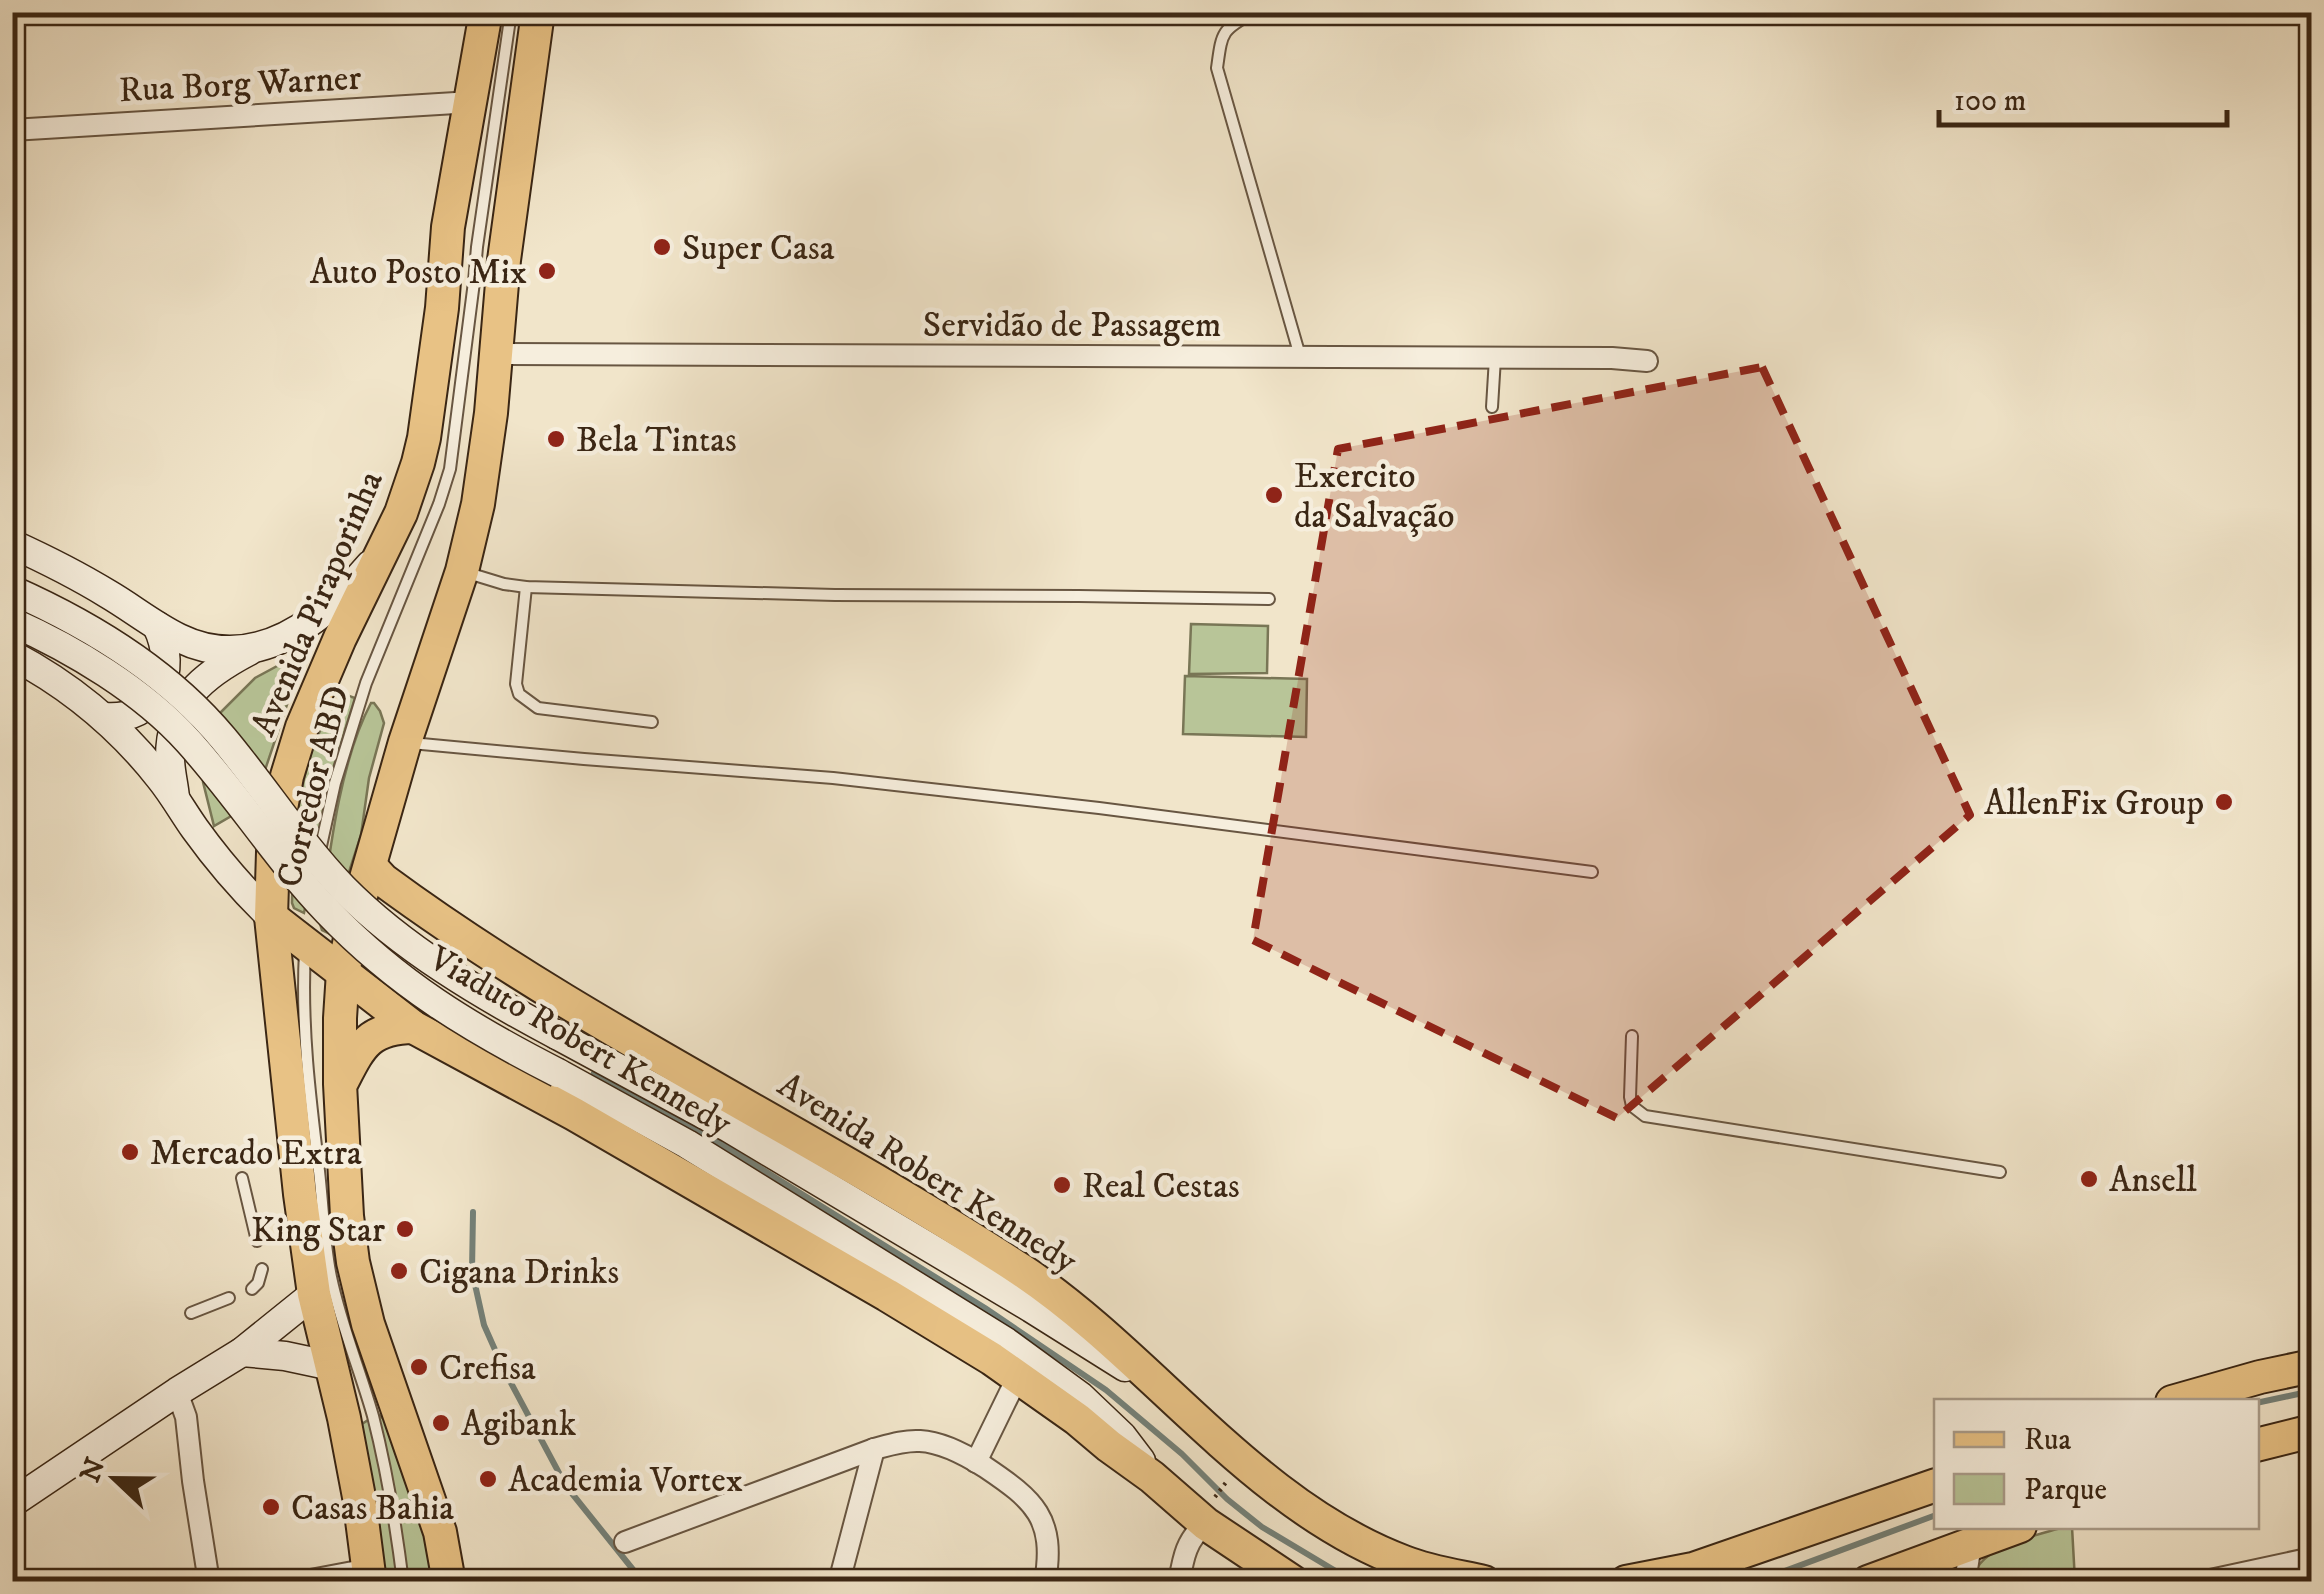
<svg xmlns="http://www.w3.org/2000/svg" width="2324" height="1594" font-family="'IM FELL DW Pica',serif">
<rect width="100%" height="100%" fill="#f1e5ca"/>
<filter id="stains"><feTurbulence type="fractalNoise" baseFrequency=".002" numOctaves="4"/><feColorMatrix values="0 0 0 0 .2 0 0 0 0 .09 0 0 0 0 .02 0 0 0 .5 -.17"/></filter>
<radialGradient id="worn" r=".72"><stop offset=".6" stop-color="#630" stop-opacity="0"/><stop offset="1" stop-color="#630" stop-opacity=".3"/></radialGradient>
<g fill="#b8c598" stroke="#797656" stroke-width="2.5">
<path d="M 1191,624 L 1268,626 L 1267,673 L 1189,674 Z"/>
<path d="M 305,651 L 264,773 L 233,815 L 214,826 L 203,782 L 204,756 L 219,714 L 255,678 Z"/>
<path d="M 1185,676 L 1307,679 L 1306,737 L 1183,734 Z"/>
<path d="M 349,696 L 355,698 L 331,775 L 304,913 L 294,908 L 292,903 C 293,848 297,729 349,696 Z"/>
<path d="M 371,703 L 374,703 L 380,711 L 384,723 L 369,778 L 361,835 L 348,875 L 337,935 L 334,936 L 322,930 L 320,924 C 329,857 339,763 371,703 Z"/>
<path d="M 378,1414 L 400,1433 L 440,1581 L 381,1581 L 357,1427 Z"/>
<path d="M 2064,1527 L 2072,1527 L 2075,1581 L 1972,1582 C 1976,1546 2035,1536 2064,1527 Z"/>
</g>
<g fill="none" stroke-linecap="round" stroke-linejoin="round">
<g stroke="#748179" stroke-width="6">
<path d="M 594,1073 L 723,1145 L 985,1308 L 1106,1390 L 1182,1454 L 1227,1499 L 1262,1527 L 1354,1582"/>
<path d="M 473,1212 L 472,1271 L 484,1325 L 504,1370 L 566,1486 L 643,1582"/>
<path d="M 2256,1403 L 2312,1391"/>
<path d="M 1755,1582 L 1936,1515"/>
</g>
<defs>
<g id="lane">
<path d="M 1254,12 C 1221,30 1222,32 1217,68 L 1300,356"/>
<path d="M 1492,407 L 1495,358"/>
<path d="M 468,573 L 504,584 L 526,587 L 835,595 L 1079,596 L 1269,599"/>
<path d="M 526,587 L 516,684 L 519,694 L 538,708 L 652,722"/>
<path d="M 411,743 L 584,759 L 833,778 L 1099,808 L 1592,872"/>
<path d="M 319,855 L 335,783 L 366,683 L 439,504 L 450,469 L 474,282 L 477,247 L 511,12"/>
<path d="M 305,951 C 301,1025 310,1098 319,1171 C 323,1206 324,1243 331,1277 C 341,1325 360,1370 373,1416 C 387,1471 396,1526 403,1582"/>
<path d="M 1632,1036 L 1630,1097 L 1632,1106 L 1645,1116 L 2000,1172"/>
<path d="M 242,1178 L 257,1241"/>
<path d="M 252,1289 L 258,1283 L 262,1269"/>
<path d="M 191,1313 L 229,1298"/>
<path d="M 12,1343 L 19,1353"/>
</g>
<g id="street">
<path d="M 12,130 L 472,102"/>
<path d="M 496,354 L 1612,358 L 1647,361"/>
<path d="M 177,1392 L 186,1417 L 193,1481 L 209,1582"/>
<path d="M 976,1462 L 1018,1376"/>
<path d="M 625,1542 L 874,1449 C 889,1445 904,1440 920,1441 C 942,1442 966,1455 985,1467 C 1034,1500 1056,1518 1045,1582"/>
<path d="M 300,1582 L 369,1569"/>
<path d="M 839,1582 L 874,1449"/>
<path d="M 1179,1582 C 1183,1559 1186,1539 1206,1524"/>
<path d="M 1965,1582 L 1971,1544"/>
<path d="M 2201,1582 L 2312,1558"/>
</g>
<g id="secondary">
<path d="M 12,544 C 45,559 77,575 108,594 C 132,608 154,626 179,638 C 255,675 322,622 370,565"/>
<path d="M 12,655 C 69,685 120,727 160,778 C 173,794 183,812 195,829 C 218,861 242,889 271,917"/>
<path d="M 103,717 C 158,722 179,671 157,626"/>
<path d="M 175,798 C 174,785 170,771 170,758 C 170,701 203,675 249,651"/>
<path d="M 557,1035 L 729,1128 L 1031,1308 L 1125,1367"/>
<path d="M 558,1073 L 687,1144 L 1006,1342 L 1080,1396 L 1122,1436 L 1141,1461"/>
<path d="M 242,1352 L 285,1356 L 332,1366"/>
<path d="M 12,1503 L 177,1392 L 242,1352 L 314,1294"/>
</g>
<g id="primary">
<path d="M 370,866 L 383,880 C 585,1029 812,1133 1021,1270 C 1153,1358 1252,1505 1404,1562 C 1429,1572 1457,1576 1484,1582"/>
<path d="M 271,917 L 413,1027 L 574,1114 L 887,1295 L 992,1359 L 1077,1419 L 1109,1446 L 1152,1477 L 1206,1524 L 1293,1582"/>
<path d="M 343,1080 C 361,1045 369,1028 413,1027"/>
<path d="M 2172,1402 L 2260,1377 L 2312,1366"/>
<path d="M 2256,1445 L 2312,1431"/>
<path d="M 370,1582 L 359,1497 L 344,1418 L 314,1294 L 300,1194 L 271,917 L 273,852 L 287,776 L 302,727 L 340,638 L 401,513 L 418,463 L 424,438 L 442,308 L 448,227 L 486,12"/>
<path d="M 449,1582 L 440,1532 L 368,1324 L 353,1262 L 347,1216 L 340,1084 L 340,1018 L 343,972 L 354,920 L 405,742 L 462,571 L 478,504 L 491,413 L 504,260 L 538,12"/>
<path d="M 1626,1582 L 1693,1569 L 1936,1485"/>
<path d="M 1868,1582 L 2020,1526"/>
</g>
</defs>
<use href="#lane" stroke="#685642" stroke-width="14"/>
<use href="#street" stroke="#685642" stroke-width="24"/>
<use href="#secondary" stroke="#3a2614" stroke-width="31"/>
<use href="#primary" stroke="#3a2614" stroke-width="36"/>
<path stroke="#3a2614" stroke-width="4" stroke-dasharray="2.5 5" stroke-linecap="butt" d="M 1215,1497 L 1227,1481"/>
<use href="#lane" stroke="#f6eedd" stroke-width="10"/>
<use href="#street" stroke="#f6eedd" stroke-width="20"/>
<use href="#secondary" stroke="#f6eedd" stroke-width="28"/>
<use href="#primary" stroke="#e8c285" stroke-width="32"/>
<defs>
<g id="secondary-bridge">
<path d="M 12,590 C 91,625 167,671 223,738 C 264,787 299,842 343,888 C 402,948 483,996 557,1035"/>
<path d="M 12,622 C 73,649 143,691 188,741 C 238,796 277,859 328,912 C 397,984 470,1028 558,1073"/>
</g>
</defs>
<use href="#secondary-bridge" stroke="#3a2614" stroke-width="31" stroke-linecap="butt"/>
<use href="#secondary-bridge" stroke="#f6eedd" stroke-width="28"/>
</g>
<path fill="#8f2418" fill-opacity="0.2" stroke="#8f2418" stroke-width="8" stroke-dasharray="20 12" stroke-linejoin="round" d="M 1762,367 L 1970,815 L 1617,1118 L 1253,940 L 1338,449 Z"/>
<g fill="#8f2418" stroke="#f6eedd" stroke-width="4">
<circle cx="662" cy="247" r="10"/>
<circle cx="547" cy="271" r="10"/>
<circle cx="556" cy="439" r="10"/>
<circle cx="1274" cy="495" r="10"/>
<circle cx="2224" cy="802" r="10"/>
<circle cx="130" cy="1152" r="10"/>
<circle cx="2089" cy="1179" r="10"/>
<circle cx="1062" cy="1185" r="10"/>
<circle cx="405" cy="1229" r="10"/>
<circle cx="399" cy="1271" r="10"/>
<circle cx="419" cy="1367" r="10"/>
<circle cx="441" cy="1423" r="10"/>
<circle cx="488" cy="1479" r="10"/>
<circle cx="271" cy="1507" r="10"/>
</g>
<g text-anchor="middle" stroke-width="9" stroke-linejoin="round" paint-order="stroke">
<g font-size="35" fill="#3a2614" stroke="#f6eedd">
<text transform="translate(240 83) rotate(-3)" y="12">Rua Borg Warner</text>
<text x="1072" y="336">Servidão de Passagem</text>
<text transform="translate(316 603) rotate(-67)" y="12">Avenida Piraporinha</text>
<text transform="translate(312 786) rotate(-76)" y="12">Corredor ABD</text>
<text transform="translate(581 1040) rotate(30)" y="12">Viaduto Robert Kennedy</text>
<text transform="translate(928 1172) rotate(32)" y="12">Avenida Robert Kennedy</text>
</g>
<g font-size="35" fill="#3a2614" stroke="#f6eedd" text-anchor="start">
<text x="682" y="259">Super Casa</text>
<text x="527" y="283" text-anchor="end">Auto Posto Mix</text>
<text x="576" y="451">Bela Tintas</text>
<text x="1294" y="487">Exercito<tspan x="1294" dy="40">da Salvação</tspan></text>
<text x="2204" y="814" text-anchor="end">AllenFix Group</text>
<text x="150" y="1164">Mercado Extra</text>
<text x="2109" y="1191">Ansell</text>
<text x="1082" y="1197">Real Cestas</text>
<text x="385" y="1241" text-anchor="end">King Star</text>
<text x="419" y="1283">Cigana Drinks</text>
<text x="439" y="1379">Crefisa</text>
<text x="461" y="1435">Agibank</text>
<text x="508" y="1491">Academia Vortex</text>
<text x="291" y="1519">Casas Bahia</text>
</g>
</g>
<rect width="2324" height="1594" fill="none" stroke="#f1e5ca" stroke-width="50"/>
<rect x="15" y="15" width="2294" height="1564" fill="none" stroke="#3a2614" stroke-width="5"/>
<rect x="25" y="25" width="2274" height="1544" fill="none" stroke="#3a2614" stroke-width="2.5"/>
<rect x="1934" y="1399" width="325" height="130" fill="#f6eedd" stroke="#ab9e8d" stroke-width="2.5"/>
<rect x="1954" y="1432" width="50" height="15" fill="#e8c285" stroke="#ab9e8d" stroke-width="2.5"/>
<text x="2024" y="1449" font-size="30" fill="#3a2614">Rua</text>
<rect x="1954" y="1474" width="50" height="30" fill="#b8c598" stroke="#ab9e8d" stroke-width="2.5"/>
<text x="2024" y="1499" font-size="30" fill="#3a2614">Parque</text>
<g transform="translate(115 1479) rotate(292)" stroke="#f6eedd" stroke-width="8" paint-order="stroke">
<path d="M0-8L18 38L0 25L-18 38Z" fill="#3a2614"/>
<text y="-15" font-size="28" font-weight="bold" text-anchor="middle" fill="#3a2614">N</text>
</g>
<path d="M1939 110v15h288v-15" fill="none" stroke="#3a2614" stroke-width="5"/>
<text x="1954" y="110" font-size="30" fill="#3a2614" stroke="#f6eedd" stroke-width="8" paint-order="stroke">100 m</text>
<rect width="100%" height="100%" filter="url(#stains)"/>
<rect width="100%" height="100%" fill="url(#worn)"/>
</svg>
